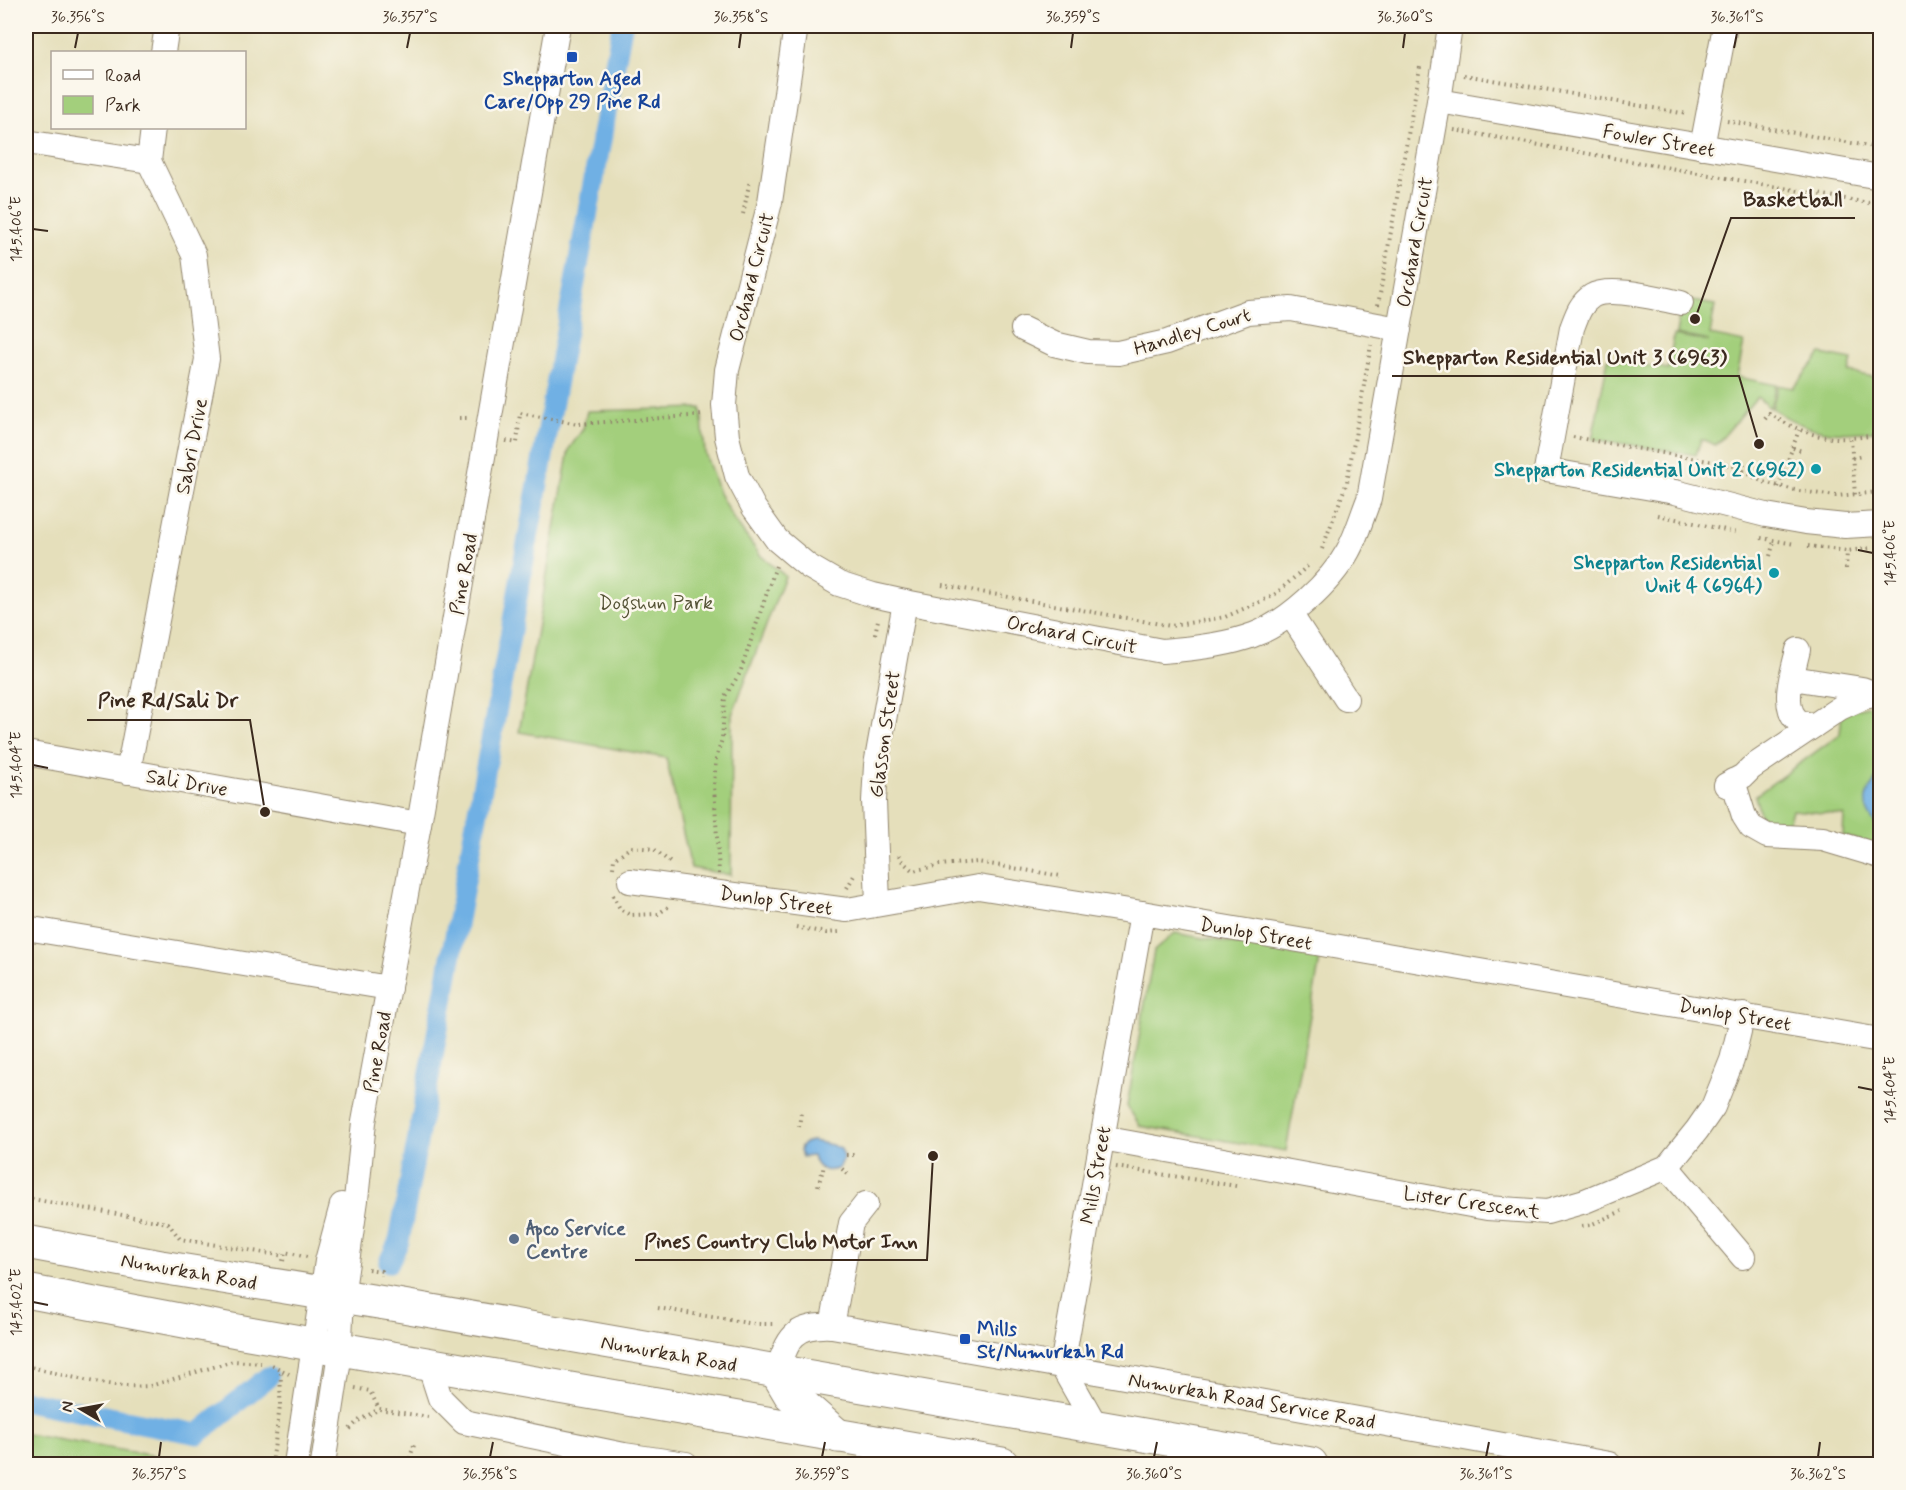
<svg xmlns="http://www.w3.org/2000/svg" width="1906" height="1490" font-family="Mynerve,sans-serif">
<rect width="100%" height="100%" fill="#fbf7ec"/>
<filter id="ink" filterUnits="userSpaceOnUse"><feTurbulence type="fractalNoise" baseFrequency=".0167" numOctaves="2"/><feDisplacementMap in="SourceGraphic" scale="12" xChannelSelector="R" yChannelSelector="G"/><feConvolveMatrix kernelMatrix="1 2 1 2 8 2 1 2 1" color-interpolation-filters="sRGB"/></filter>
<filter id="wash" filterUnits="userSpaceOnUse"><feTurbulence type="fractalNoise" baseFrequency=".008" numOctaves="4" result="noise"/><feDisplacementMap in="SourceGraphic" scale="24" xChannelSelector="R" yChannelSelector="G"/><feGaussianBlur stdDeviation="1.35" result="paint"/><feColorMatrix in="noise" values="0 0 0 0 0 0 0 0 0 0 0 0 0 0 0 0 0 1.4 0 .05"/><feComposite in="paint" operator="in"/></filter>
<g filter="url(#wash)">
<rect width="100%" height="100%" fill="#e5dfbb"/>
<g fill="#a3cf7c" stroke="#6f7c4d" stroke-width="1.5">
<path d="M 1682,299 L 1715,305 L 1710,335 L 1744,342 L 1737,377 L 1776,385 L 1770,408 L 1757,397 L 1716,445 L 1701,439 L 1696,455 L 1592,439 L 1608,359 L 1668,369 L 1674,335 L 1709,341 L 1676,334 Z"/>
<path d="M 1821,354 L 1852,360 L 1849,372 L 1878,378 L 1880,430 C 1837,436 1808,434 1772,408 L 1778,385 L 1793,388 Z"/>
<path d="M 701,408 L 705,453 L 719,493 L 734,520 L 760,555 L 785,576 L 732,715 L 731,875 L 691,868 L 666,758 L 519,732 L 569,449 L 583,429 L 587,411 Z"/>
<path d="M 1880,703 L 1880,847 L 1843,836 L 1844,815 L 1792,810 L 1786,831 L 1762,821 L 1755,796 L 1840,734 L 1842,712 Z"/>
<path d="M 1175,933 L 1320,959 L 1286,1151 L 1140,1126 L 1127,1106 L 1154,951 Z"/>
<path d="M 26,1434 L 202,1464 L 26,1464 Z"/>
</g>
<g fill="#70b0e4" stroke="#566d81" stroke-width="1.5">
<path d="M 1880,774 L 1880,830 C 1871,819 1860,805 1869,790 C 1872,784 1877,780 1880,774 Z"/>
<path d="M 812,1141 L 832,1145 L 841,1149 C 845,1156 843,1162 839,1168 C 826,1174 816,1169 813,1156 L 802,1157 L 800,1151 L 801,1146 L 807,1142 Z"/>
</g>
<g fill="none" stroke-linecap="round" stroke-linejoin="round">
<g stroke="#70b0e4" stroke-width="21">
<path d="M 389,1262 L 399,1241 L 622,26"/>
<path d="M 26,1401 L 198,1434 L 268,1377"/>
</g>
</g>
</g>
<g filter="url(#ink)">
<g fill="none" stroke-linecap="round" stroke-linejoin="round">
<defs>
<g id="minor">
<path d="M 796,26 L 770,202 L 727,370 L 724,405 L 727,437 L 737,476 L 754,508 L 777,540 L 808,566 L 839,584 L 873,595 L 905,602 L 1162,651 C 1190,649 1227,645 1253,635 C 1287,623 1331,582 1348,551 C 1357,535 1362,516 1369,499 L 1439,101 L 1450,26"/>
<path d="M 163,52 L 167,26"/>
<path d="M 1439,101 L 1880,177"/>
<path d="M 26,142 L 149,161"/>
<path d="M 1702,147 L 1725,26"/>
<path d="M 1681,303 C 1660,299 1610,285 1592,296 C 1580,304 1577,315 1572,328 L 1546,470 L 1675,492 L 1766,515 L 1806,522 L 1845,526 L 1880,524"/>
<path d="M 1023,329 L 1054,344 L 1088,352 L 1118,353 L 1167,342 L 1248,312 L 1291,309 L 1399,329"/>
<path d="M 1291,615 L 1346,699"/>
<path d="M 1798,650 C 1794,668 1781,704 1796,719 C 1800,723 1808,724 1813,726"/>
<path d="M 1792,678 L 1862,689 L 1875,694"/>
<path d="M 26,753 L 419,824"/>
<path d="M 128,772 L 207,359 L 194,255 L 149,161 L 153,128"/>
<path d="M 1733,781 L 1744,816 L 1751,827 L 1767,836 L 1823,839 L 1880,856"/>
<path d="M 1726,785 L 1743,776 L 1751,768 L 1840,708 L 1864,697 L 1880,694"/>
<path d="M 630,881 L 847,910 L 978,887 L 1142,913 L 1880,1040"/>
<path d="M 878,903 L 874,801 L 876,765 L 905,602"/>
<path d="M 26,928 L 389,988"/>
<path d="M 1102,1138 L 1487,1208 L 1547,1212 L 1585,1201 L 1667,1167 L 1697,1130 L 1713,1107 L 1732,1060 L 1743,1015"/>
<path d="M 1667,1167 L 1743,1257"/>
<path d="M 832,1326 L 851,1223 L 866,1204"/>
<path d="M 429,1364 L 440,1398 L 464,1422 L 624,1455 L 686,1464"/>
<path d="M 777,1372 C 788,1339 793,1324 832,1326 L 1113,1375 L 1609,1464"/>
<path d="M 1097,1428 L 1062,1366 L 1142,913"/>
<path d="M 296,1464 L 327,1261 L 342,1205"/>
<path d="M 323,1464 L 339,1359 L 342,1297 L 356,1200 L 364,1122 L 419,824 L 558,26"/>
</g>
<g id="highway">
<path d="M 26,1242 L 161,1267 L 397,1305 L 1311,1464"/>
<path d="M 26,1291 L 237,1331 L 1002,1464"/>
<path d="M 777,1372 L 790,1394 L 838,1436"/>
</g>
</defs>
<use href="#minor" stroke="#90846c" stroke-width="26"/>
<use href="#highway" stroke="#90846c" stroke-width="35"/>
<g stroke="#90846c" stroke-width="4" stroke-dasharray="1.5 4.5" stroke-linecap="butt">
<path d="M 1464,75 L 1687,114"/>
<path d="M 1727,121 L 1880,148"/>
<path d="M 1454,130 L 1880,205"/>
<path d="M 743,214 L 750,180"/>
<path d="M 1378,305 L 1420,67"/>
<path d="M 1880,374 L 1880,392"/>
<path d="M 459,418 L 470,418"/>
<path d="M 1765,419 L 1769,414 C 1811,438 1832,443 1880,434"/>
<path d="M 1573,437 L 1714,462 L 1734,466 L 1763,482 L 1799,491 L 1836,496 L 1880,492"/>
<path d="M 1851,439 L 1855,495"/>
<path d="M 506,441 L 517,443 L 520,413 L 578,424 L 704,415"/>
<path d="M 1793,448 L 1802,451"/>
<path d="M 1852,458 L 1862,456"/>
<path d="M 1743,471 L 1744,464"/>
<path d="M 1778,487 L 1799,430"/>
<path d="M 1658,515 L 1739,533"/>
<path d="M 1761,538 L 1795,544"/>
<path d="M 1808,546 L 1847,551 L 1872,548"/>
<path d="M 1322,549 L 1347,482 L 1371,345"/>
<path d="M 1770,556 L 1774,541"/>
<path d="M 1846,569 L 1847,551"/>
<path d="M 942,585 L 1171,626 L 1225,617 L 1273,596 L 1310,564"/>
<path d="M 875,634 L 878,620"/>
<path d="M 899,855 L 901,860 L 913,871 L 939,865 L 978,862 L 1061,876"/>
<path d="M 613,868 L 614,859 L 631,847 L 654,849 L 672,864"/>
<path d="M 719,874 L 714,785 L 716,759 L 722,739 L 725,696 L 740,673 L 776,566"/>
<path d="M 847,888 L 855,874"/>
<path d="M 613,895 L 620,909 L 630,915 L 658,914 L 668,907"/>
<path d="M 796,927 L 826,933 L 839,932"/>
<path d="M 799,1127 L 801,1112"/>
<path d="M 846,1155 L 855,1155"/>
<path d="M 1116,1167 L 1236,1186"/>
<path d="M 842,1169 L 849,1175"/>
<path d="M 823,1170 L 824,1164"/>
<path d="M 818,1186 L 822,1173"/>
<path d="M 26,1198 L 168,1223 L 180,1239 L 284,1256"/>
<path d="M 1582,1226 L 1590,1225 L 1622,1211"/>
<path d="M 283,1261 L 285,1252 L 307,1257"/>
<path d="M 368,1269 L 381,1271 L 381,1276"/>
<path d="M 658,1308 L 754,1324 L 775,1324"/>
<path d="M 272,1365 L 289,1374"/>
<path d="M 26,1366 C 66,1375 108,1389 150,1386 L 233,1361 L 261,1363"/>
<path d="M 355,1388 L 370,1391 L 379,1409"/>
<path d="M 350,1429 L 358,1421 L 379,1409 L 428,1417"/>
<path d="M 272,1464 L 280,1406 L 281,1370"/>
<path d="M 408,1464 L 415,1442"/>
</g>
<use href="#minor" stroke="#fff" stroke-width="24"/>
<use href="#highway" stroke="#fff" stroke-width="33"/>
</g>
</g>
<path fill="none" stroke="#3b2a1e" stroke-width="2" d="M 75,48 L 78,33M 407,48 L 410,33M 739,48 L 741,33M 1071,48 L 1073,33M 1403,48 L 1405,33M 1734,48 L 1737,33M 33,229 L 48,231M 1858,550 L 1873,553M 33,765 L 48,768M 1858,1087 L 1873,1090M 33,1302 L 48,1305M 159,1457 L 161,1442M 490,1457 L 493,1442M 822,1457 L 825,1442M 1154,1457 L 1157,1442M 1486,1457 L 1489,1442M 1818,1457 L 1820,1442"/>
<g fill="#1a4fb4" stroke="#fbf7ec" stroke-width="2">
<rect x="566" y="51" width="12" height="12" rx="3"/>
<rect x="959" y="1333" width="12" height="12" rx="3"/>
</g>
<g fill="#0f9aa8" stroke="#fbf7ec" stroke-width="2">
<circle cx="1816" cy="469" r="6"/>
<circle cx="1774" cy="573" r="6"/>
</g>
<circle fill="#5c6f8a" stroke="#fbf7ec" stroke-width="2" cx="514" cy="1239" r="6"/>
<g text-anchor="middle" stroke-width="5" stroke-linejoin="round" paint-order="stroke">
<g font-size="20" font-weight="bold" fill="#164399" stroke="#fbf7ec">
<text x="572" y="85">Shepparton Aged<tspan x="572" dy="23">Care/Opp 29 Pine Rd</tspan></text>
<text x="977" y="1335" text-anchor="start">Mills<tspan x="977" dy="23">St/Numurkah Rd</tspan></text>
</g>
<g font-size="20" fill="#3b2a1e" stroke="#fbf7ec">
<text transform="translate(1659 140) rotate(10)" y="7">Fowler Street</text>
<text transform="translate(1414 242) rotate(-80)" y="7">Orchard Circuit</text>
<text transform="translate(751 277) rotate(-76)" y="7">Orchard Circuit</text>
<text transform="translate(1192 331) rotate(-17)" y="7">Handley Court</text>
<text transform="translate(191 446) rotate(-79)" y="7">Sabri Drive</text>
<text transform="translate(463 574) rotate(-80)" y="7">Pine Road</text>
<text transform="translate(1072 634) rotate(11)" y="7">Orchard Circuit</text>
<text transform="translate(884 734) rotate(-82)" y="7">Glasson Street</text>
<text transform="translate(187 782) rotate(10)" y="7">Sali Drive</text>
<text transform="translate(776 900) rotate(8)" y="7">Dunlop Street</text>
<text transform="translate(1256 933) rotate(10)" y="7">Dunlop Street</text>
<text transform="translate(1735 1014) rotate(10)" y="7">Dunlop Street</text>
<text transform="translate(377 1052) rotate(-80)" y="7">Pine Road</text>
<text transform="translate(1095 1175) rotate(-80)" y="7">Mills Street</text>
<text transform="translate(1472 1202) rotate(8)" y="7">Lister Crescent</text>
<text transform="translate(189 1271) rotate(10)" y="7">Numurkah Road</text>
<text transform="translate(669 1353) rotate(10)" y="7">Numurkah Road</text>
<text transform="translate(1252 1400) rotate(10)" y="7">Numurkah Road Service Road</text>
</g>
<g font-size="20" font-weight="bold" fill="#0d838f" stroke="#fbf7ec" text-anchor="end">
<text x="1804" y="476">Shepparton Residential Unit 2 (6962)</text>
<text x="1762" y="569">Shepparton Residential<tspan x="1762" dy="23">Unit 4 (6964)</tspan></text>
</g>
<g font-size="20" fill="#555336" stroke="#fbf7ec">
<text x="656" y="609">Dogshun Park</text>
</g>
<g font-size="20" font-weight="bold" fill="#4e5e75" stroke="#fbf7ec" text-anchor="start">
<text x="526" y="1235">Apco Service<tspan x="526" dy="23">Centre</tspan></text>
</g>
</g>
<path fill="none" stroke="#3b2a1e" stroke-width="2" d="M1695 319L1731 218H1855M1759 444L1739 376H1392M265 812L250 720H87M933 1156L927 1260H635"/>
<g fill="#3b2a1e" stroke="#fbf7ec" stroke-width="2">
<circle cx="1695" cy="319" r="6"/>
<circle cx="1759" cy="444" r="6"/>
<circle cx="265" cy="812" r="6"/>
<circle cx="933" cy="1156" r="6"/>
</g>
<g font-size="21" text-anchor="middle" font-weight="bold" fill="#3b2a1e" stroke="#fbf7ec" stroke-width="5" stroke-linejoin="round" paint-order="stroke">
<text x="1793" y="206">Basketball</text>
<text x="1565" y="364">Shepparton Residential Unit 3 (6963)</text>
<text x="168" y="707">Pine Rd/Sali Dr</text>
<text x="781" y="1248">Pines Country Club Motor Inn</text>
</g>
<rect width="1906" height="1490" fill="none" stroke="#fbf7ec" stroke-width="66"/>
<rect x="51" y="51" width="195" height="78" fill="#fbf7ec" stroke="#aea59a" stroke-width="1.5"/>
<rect x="63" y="70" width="30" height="9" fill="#ffffff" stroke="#aea59a" stroke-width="1.5"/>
<text x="105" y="81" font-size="18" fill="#3b2a1e">Road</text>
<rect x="63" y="96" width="30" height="18" fill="#a3cf7c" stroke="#aea59a" stroke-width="1.5"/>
<text x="105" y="111" font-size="18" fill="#3b2a1e">Park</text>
<g transform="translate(81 1409) rotate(280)" stroke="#fbf7ec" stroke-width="4.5" paint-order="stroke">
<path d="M0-4.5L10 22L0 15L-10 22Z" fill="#3b2a1e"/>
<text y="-9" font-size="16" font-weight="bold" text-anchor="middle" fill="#3b2a1e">N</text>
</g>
<rect x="33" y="33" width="1840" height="1424" fill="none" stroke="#3b2a1e" stroke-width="2"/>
<g font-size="15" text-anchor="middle" fill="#3b2a1e">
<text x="78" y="22">36.356°S</text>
<text x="410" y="22">36.357°S</text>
<text x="741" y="22">36.358°S</text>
<text x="1073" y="22">36.359°S</text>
<text x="1405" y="22">36.360°S</text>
<text x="1737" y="22">36.361°S</text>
<text transform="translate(16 229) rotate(-90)" y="5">145.406°E</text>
<text transform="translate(1890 553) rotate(-90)" y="5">145.406°E</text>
<text transform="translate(16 765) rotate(-90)" y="5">145.404°E</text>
<text transform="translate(1890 1090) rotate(-90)" y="5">145.404°E</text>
<text transform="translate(16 1302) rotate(-90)" y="5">145.402°E</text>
<text x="159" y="1479">36.357°S</text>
<text x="490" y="1479">36.358°S</text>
<text x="822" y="1479">36.359°S</text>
<text x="1154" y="1479">36.360°S</text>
<text x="1486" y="1479">36.361°S</text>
<text x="1818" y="1479">36.362°S</text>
</g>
</svg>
